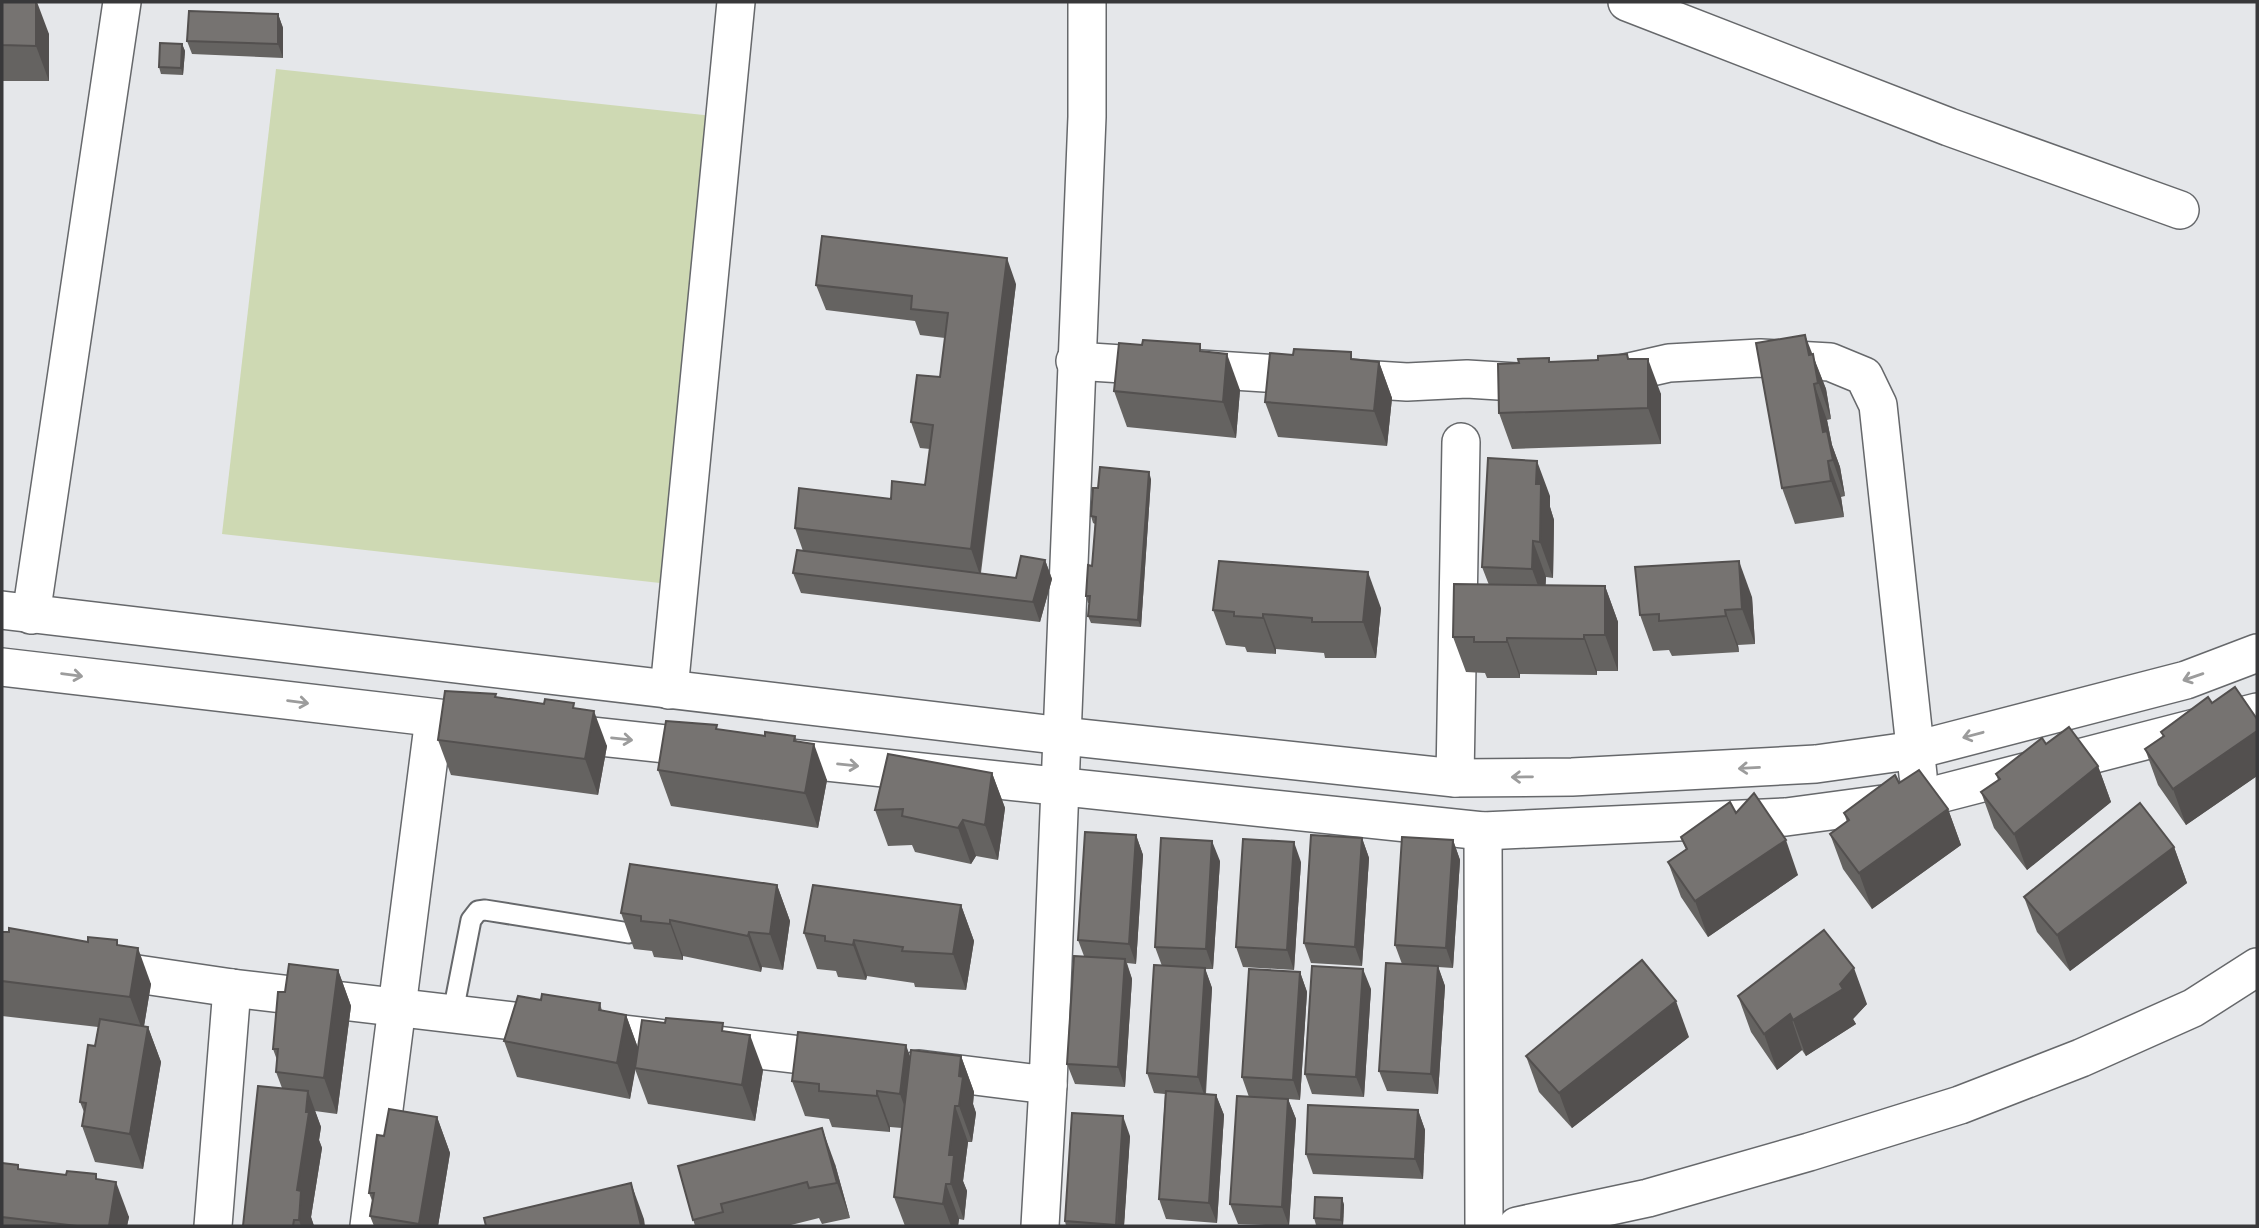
<svg xmlns="http://www.w3.org/2000/svg" width="2259" height="1228" font-family="'Work Sans',sans-serif">
<rect width="100%" height="100%" fill="#e5e7ea"/>
<path fill="#ced9b3" d="M 276,69 L 713,116 L 660,583 L 222,534 Z"/>
<g fill="none" stroke-linecap="round" stroke-linejoin="round">
<defs>
<path id="service" d="M 453,1012 L 471,920 L 478,911 L 485,910 L 629,933"/>
<g id="minor">
<path d="M 1627,2 L 1949,127 L 2180,210"/>
<path d="M 1075,361 L 1407,382 L 1467,379 L 1549,384"/>
<path d="M 1603,378 L 1669,363 L 1760,358 L 1830,362 L 1864,376 L 1878,405 L 1918,775"/>
<path d="M 2,610 L 1063,736 L 1455,778 L 1572,777 L 1816,764 L 1916,750 L 2186,680 L 2257,653"/>
<path d="M 31,615 L 122,2"/>
<path d="M 2,667 L 490,724"/>
<path d="M 669,690 L 736,2"/>
<path d="M 554,732 L 712,749"/>
<path d="M 770,756 L 1483,831 L 1786,817 L 1920,799 L 2257,712"/>
<path d="M 1455,778 L 1461,442"/>
<path d="M 1483,831 L 1484,1226"/>
<path d="M 2,954 L 232,988 L 844,1060"/>
<path d="M 919,1069 L 1048,1085 L 1087,117 L 1087,2"/>
<path d="M 213,1226 L 232,988"/>
<path d="M 369,1226 L 434,718"/>
<path d="M 1040,1226 L 1048,1085"/>
<path d="M 1517,1226 L 1648,1198 L 1809,1152 L 1960,1105 L 2081,1058 L 2193,1008 L 2257,967"/>
</g>
</defs>
<use href="#service" stroke="#66686b" stroke-width="23"/>
<use href="#minor" stroke="#66686b" stroke-width="40"/>
<use href="#service" stroke="#fff" stroke-width="19"/>
<use href="#minor" stroke="#fff" stroke-width="37"/>
</g>
<g fill="#656361">
<path d="M 2,2 L 49,34 L 49,81 L 2,81 Z"/>
<path d="M 278,14 L 283,28 L 283,58 L 192,54 L 187,41 Z"/>
<path d="M 182,44 L 185,51 L 183,75 L 161,74 L 159,67 Z"/>
<path d="M 1016,284 L 981,573 L 1016,578 L 1045,560 L 1052,579 L 1040,622 L 801,593 L 793,573 L 803,551 L 795,528 L 891,499 L 925,485 L 930,449 L 920,448 L 911,422 L 940,377 L 945,338 L 920,335 L 915,321 L 826,310 L 816,285 Z"/>
<path d="M 1203,351 L 1240,390 L 1236,438 L 1127,427 L 1114,391 Z"/>
<path d="M 1627,354 L 1629,359 L 1661,394 L 1661,444 L 1512,449 L 1499,413 L 1598,360 Z"/>
<path d="M 1812,354 L 1826,389 L 1831,419 L 1827,420 L 1832,445 L 1840,467 L 1845,496 L 1841,497 L 1844,517 L 1795,524 L 1782,488 Z"/>
<path d="M 1354,360 L 1379,362 L 1392,398 L 1387,446 L 1278,437 L 1265,402 Z"/>
<path d="M 1151,479 L 1141,627 L 1091,623 L 1088,616 L 1089,603 L 1088,603 L 1086,596 L 1092,566 L 1095,524 L 1093,523 L 1091,516 L 1098,488 Z"/>
<path d="M 1550,496 L 1550,507 L 1554,520 L 1553,578 L 1546,577 L 1545,585 L 1605,586 L 1618,622 L 1618,671 L 1597,671 L 1597,675 L 1520,674 L 1520,678 L 1487,678 L 1485,673 L 1466,672 L 1453,637 L 1489,585 L 1482,567 Z"/>
<path d="M 1752,597 L 1755,644 L 1738,645 L 1739,652 L 1672,656 L 1669,650 L 1653,651 L 1640,615 Z"/>
<path d="M 1381,608 L 1376,658 L 1325,658 L 1324,653 L 1276,649 L 1276,654 L 1247,652 L 1245,647 L 1226,645 L 1213,610 Z"/>
<path d="M 498,698 L 575,708 L 607,746 L 598,795 L 451,775 L 438,740 Z"/>
<path d="M 2212,703 L 2257,719 L 2257,776 L 2186,825 L 2158,785 L 2145,749 L 2163,737 L 2161,732 Z"/>
<path d="M 718,729 L 765,736 L 795,736 L 797,742 L 827,780 L 818,828 L 671,806 L 658,770 Z"/>
<path d="M 2046,744 L 2098,766 L 2111,802 L 2027,870 L 1994,828 L 1981,792 L 1998,780 L 1996,774 Z"/>
<path d="M 992,773 L 1005,808 L 998,860 L 976,856 L 971,864 L 915,852 L 912,845 L 888,846 L 875,810 Z"/>
<path d="M 1899,783 L 1948,809 L 1961,845 L 1872,909 L 1843,869 L 1830,834 L 1847,822 L 1844,813 Z"/>
<path d="M 1736,813 L 1798,875 L 1708,937 L 1681,897 L 1668,862 L 1686,849 L 1681,837 Z"/>
<path d="M 1136,835 L 1143,855 L 1136,964 L 1127,963 L 1132,979 L 1125,1087 L 1075,1084 L 1067,1064 L 1084,956 L 1078,940 Z"/>
<path d="M 1362,838 L 1369,858 L 1362,966 L 1311,963 L 1304,943 Z"/>
<path d="M 1453,840 L 1460,860 L 1453,968 L 1438,967 L 1445,986 L 1438,1094 L 1387,1091 L 1379,1071 L 1402,964 L 1395,945 Z"/>
<path d="M 2174,847 L 2187,883 L 2070,971 L 2037,932 L 2024,897 Z"/>
<path d="M 1220,861 L 1213,969 L 1205,969 L 1212,988 L 1206,1094 L 1216,1095 L 1224,1115 L 1217,1223 L 1166,1219 L 1159,1199 L 1165,1094 L 1154,1093 L 1147,1073 L 1162,966 L 1155,947 Z"/>
<path d="M 1301,862 L 1294,970 L 1243,967 L 1236,947 Z"/>
<path d="M 777,885 L 790,921 L 783,970 L 762,967 L 761,972 L 683,956 L 683,960 L 654,957 L 652,951 L 634,949 L 621,913 Z"/>
<path d="M 961,905 L 974,941 L 966,990 L 915,987 L 914,983 L 867,976 L 866,980 L 838,977 L 836,971 L 817,969 L 804,933 Z"/>
<path d="M 2,932 L 119,946 L 151,984 L 144,1026 L 148,1027 L 161,1062 L 143,1169 L 95,1162 L 82,1126 L 84,1112 L 80,1102 L 95,1046 L 98,1027 L 2,1016 Z"/>
<path d="M 338,970 L 351,1006 L 337,1114 L 315,1111 L 321,1127 L 319,1140 L 322,1148 L 311,1217 L 314,1226 L 243,1226 L 282,1088 L 276,1072 L 277,1060 L 273,1049 L 285,992 Z"/>
<path d="M 1300,972 L 1307,992 L 1300,1100 L 1288,1099 L 1296,1119 L 1289,1226 L 1238,1224 L 1230,1204 L 1249,1097 L 1242,1077 Z"/>
<path d="M 1371,989 L 1364,1097 L 1312,1094 L 1305,1074 Z"/>
<path d="M 1738,996 L 1867,1004 L 1853,1019 L 1856,1024 L 1806,1056 L 1802,1050 L 1777,1070 L 1751,1032 Z"/>
<path d="M 541,1000 L 600,1003 L 602,1011 L 626,1015 L 638,1048 L 726,1031 L 763,1070 L 755,1121 L 648,1104 L 635,1069 L 630,1099 L 517,1077 L 504,1041 Z"/>
<path d="M 1689,1037 L 1572,1128 L 1539,1092 L 1526,1056 Z"/>
<path d="M 961,1056 L 974,1092 L 973,1104 L 976,1113 L 972,1142 L 968,1142 L 963,1181 L 967,1191 L 964,1220 L 959,1219 L 958,1226 L 905,1226 L 894,1197 L 902,1128 L 890,1127 L 890,1132 L 832,1127 L 829,1119 L 805,1116 L 792,1081 L 911,1057 Z"/>
<path d="M 1418,1110 L 1425,1130 L 1423,1179 L 1313,1174 L 1306,1154 Z"/>
<path d="M 437,1117 L 450,1153 L 438,1226 L 374,1226 L 370,1216 L 373,1203 L 369,1193 L 384,1136 Z"/>
<path d="M 1130,1136 L 1124,1226 L 1066,1226 L 1065,1221 Z"/>
<path d="M 2,1163 L 19,1169 L 98,1179 L 129,1217 L 127,1226 L 2,1226 Z"/>
<path d="M 835,1164 L 850,1218 L 822,1224 L 819,1218 L 787,1226 L 695,1226 L 678,1166 Z"/>
<path d="M 1342,1198 L 1344,1205 L 1343,1226 L 1316,1225 L 1314,1218 Z"/>
</g>
<g fill="#53504f">
<path d="M 36,2 L 37,2 L 49,34 L 49,81 L 36,46 Z"/>
<path d="M 278,14 L 283,28 L 283,58 L 278,44 Z"/>
<path d="M 182,44 L 185,51 L 183,75 L 181,68 Z"/>
<path d="M 1007,258 L 1016,284 L 980,575 L 971,549 Z"/>
<path d="M 1805,335 L 1826,389 L 1831,419 L 1809,355 Z"/>
<path d="M 1227,354 L 1240,390 L 1236,438 L 1223,402 Z"/>
<path d="M 1648,359 L 1661,394 L 1661,444 L 1648,408 Z"/>
<path d="M 1379,362 L 1392,398 L 1387,446 L 1374,411 Z"/>
<path d="M 1814,384 L 1827,420 L 1832,445 L 1840,467 L 1845,496 L 1823,432 Z"/>
<path d="M 1537,461 L 1550,496 L 1550,507 L 1554,520 L 1553,578 L 1540,542 L 1536,484 Z"/>
<path d="M 1828,461 L 1841,497 L 1844,517 L 1831,481 Z"/>
<path d="M 1149,472 L 1151,479 L 1141,627 L 1138,620 Z"/>
<path d="M 1533,541 L 1546,577 L 1545,605 L 1532,569 Z"/>
<path d="M 1045,560 L 1052,579 L 1040,622 L 1033,602 Z"/>
<path d="M 1739,561 L 1752,597 L 1755,644 L 1742,609 Z"/>
<path d="M 1368,572 L 1381,608 L 1376,658 L 1363,622 Z"/>
<path d="M 1605,586 L 1618,622 L 1618,671 L 1605,635 Z"/>
<path d="M 1725,610 L 1738,645 L 1739,652 L 1726,616 Z"/>
<path d="M 1263,614 L 1276,649 L 1276,654 L 1263,618 Z"/>
<path d="M 1584,635 L 1597,671 L 1597,675 L 1584,639 Z"/>
<path d="M 1507,638 L 1520,674 L 1520,678 L 1507,642 Z"/>
<path d="M 594,711 L 607,746 L 598,795 L 585,759 Z"/>
<path d="M 2257,731 L 2257,776 L 2186,825 L 2173,789 Z"/>
<path d="M 814,744 L 827,780 L 818,828 L 805,793 Z"/>
<path d="M 2098,766 L 2111,802 L 2027,870 L 2014,834 Z"/>
<path d="M 992,773 L 1005,808 L 998,860 L 985,825 Z"/>
<path d="M 1948,809 L 1961,845 L 1872,909 L 1859,873 Z"/>
<path d="M 963,820 L 976,856 L 971,864 L 958,828 Z"/>
<path d="M 1136,835 L 1143,855 L 1136,964 L 1129,944 Z"/>
<path d="M 1362,838 L 1369,858 L 1362,966 L 1355,947 Z"/>
<path d="M 1453,840 L 1460,860 L 1453,968 L 1446,948 Z"/>
<path d="M 1786,840 L 1798,875 L 1708,937 L 1695,901 Z"/>
<path d="M 1212,841 L 1220,861 L 1213,969 L 1206,949 Z"/>
<path d="M 1294,842 L 1301,862 L 1294,970 L 1287,950 Z"/>
<path d="M 2174,847 L 2187,883 L 2070,971 L 2057,935 Z"/>
<path d="M 777,885 L 790,921 L 783,970 L 770,934 Z"/>
<path d="M 961,905 L 974,941 L 966,990 L 953,954 Z"/>
<path d="M 670,920 L 683,956 L 683,960 L 670,924 Z"/>
<path d="M 749,932 L 762,967 L 761,972 L 748,936 Z"/>
<path d="M 854,940 L 867,976 L 866,980 L 853,945 Z"/>
<path d="M 138,948 L 151,984 L 143,1032 L 130,997 Z"/>
<path d="M 1125,959 L 1132,979 L 1125,1087 L 1118,1067 Z"/>
<path d="M 1438,966 L 1445,986 L 1438,1094 L 1431,1074 Z"/>
<path d="M 1205,968 L 1212,988 L 1205,1097 L 1198,1077 Z"/>
<path d="M 1854,968 L 1867,1004 L 1853,1019 L 1856,1024 L 1806,1056 L 1793,1020 L 1840,984 Z"/>
<path d="M 1363,969 L 1371,989 L 1364,1097 L 1356,1077 Z"/>
<path d="M 338,970 L 351,1006 L 337,1114 L 324,1078 Z"/>
<path d="M 1300,972 L 1307,992 L 1300,1100 L 1293,1080 Z"/>
<path d="M 1676,1001 L 1689,1037 L 1572,1128 L 1559,1093 Z"/>
<path d="M 1790,1014 L 1802,1050 L 1777,1070 L 1764,1034 Z"/>
<path d="M 626,1015 L 639,1051 L 630,1099 L 617,1063 Z"/>
<path d="M 148,1027 L 161,1062 L 143,1169 L 130,1134 Z"/>
<path d="M 750,1035 L 763,1070 L 755,1121 L 742,1085 Z"/>
<path d="M 906,1045 L 919,1081 L 913,1130 L 900,1094 Z"/>
<path d="M 961,1056 L 974,1092 L 973,1104 L 976,1113 L 972,1142 L 959,1106 L 959,1076 Z"/>
<path d="M 308,1091 L 321,1127 L 319,1140 L 322,1148 L 311,1217 L 314,1226 L 301,1226 L 299,1220 L 297,1190 Z"/>
<path d="M 877,1091 L 890,1127 L 890,1132 L 877,1096 Z"/>
<path d="M 1216,1095 L 1224,1115 L 1217,1223 L 1209,1203 Z"/>
<path d="M 1288,1099 L 1296,1119 L 1289,1226 L 1282,1207 Z"/>
<path d="M 955,1106 L 968,1142 L 963,1181 L 967,1191 L 964,1220 L 951,1184 L 949,1155 Z"/>
<path d="M 1418,1110 L 1425,1130 L 1423,1179 L 1415,1159 Z"/>
<path d="M 1123,1116 L 1130,1136 L 1124,1226 L 1117,1226 Z"/>
<path d="M 437,1117 L 450,1153 L 438,1226 L 420,1226 L 419,1224 Z"/>
<path d="M 822,1128 L 835,1164 L 850,1218 L 837,1183 Z"/>
<path d="M 116,1182 L 129,1217 L 127,1226 L 109,1226 Z"/>
<path d="M 631,1183 L 644,1219 L 645,1226 L 641,1226 Z"/>
<path d="M 946,1184 L 959,1219 L 958,1226 L 951,1226 L 943,1204 Z"/>
<path d="M 1342,1198 L 1344,1205 L 1343,1226 L 1341,1220 Z"/>
</g>
<g fill="#767371" stroke="#53504f" stroke-width="2">
<path d="M 2,2 L 36,2 L 36,46 L 2,45 Z"/>
<path d="M 189,11 L 278,14 L 278,44 L 187,41 Z"/>
<path d="M 160,43 L 182,44 L 181,68 L 159,67 Z"/>
<path d="M 822,236 L 1007,258 L 971,549 L 795,528 L 799,488 L 891,499 L 892,481 L 925,485 L 933,425 L 911,422 L 917,375 L 940,377 L 948,313 L 911,309 L 912,296 L 816,285 Z"/>
<path d="M 1805,335 L 1809,355 L 1813,354 L 1818,383 L 1814,384 L 1823,432 L 1827,431 L 1833,460 L 1828,461 L 1831,481 L 1782,488 L 1756,343 Z"/>
<path d="M 1143,340 L 1200,344 L 1200,351 L 1227,354 L 1223,402 L 1114,391 L 1119,343 L 1142,345 Z"/>
<path d="M 1294,349 L 1351,352 L 1351,359 L 1379,362 L 1374,411 L 1265,402 L 1270,353 L 1293,355 Z"/>
<path d="M 1627,354 L 1628,359 L 1648,359 L 1648,408 L 1499,413 L 1498,364 L 1519,363 L 1518,359 L 1549,358 L 1549,362 L 1598,360 L 1598,356 Z"/>
<path d="M 1488,458 L 1537,461 L 1536,484 L 1541,484 L 1540,542 L 1533,541 L 1532,569 L 1482,567 Z"/>
<path d="M 1100,467 L 1149,472 L 1138,620 L 1088,616 L 1090,596 L 1086,596 L 1088,565 L 1092,566 L 1096,517 L 1091,516 L 1093,488 L 1098,488 Z"/>
<path d="M 797,550 L 1016,578 L 1021,556 L 1045,560 L 1033,602 L 793,573 Z"/>
<path d="M 1219,561 L 1368,572 L 1363,622 L 1312,622 L 1312,618 L 1263,614 L 1263,618 L 1234,616 L 1234,612 L 1213,610 Z"/>
<path d="M 1739,561 L 1742,609 L 1725,610 L 1726,616 L 1659,621 L 1659,614 L 1640,615 L 1635,567 Z"/>
<path d="M 1454,584 L 1605,586 L 1605,635 L 1584,635 L 1584,639 L 1507,638 L 1507,642 L 1474,642 L 1474,637 L 1453,637 Z"/>
<path d="M 2235,687 L 2257,719 L 2257,731 L 2173,789 L 2145,749 L 2164,736 L 2161,732 L 2208,697 L 2212,703 Z"/>
<path d="M 445,691 L 496,694 L 495,697 L 544,704 L 545,699 L 574,703 L 573,708 L 594,711 L 585,759 L 438,740 Z"/>
<path d="M 666,721 L 717,725 L 716,729 L 765,736 L 765,732 L 795,736 L 794,741 L 814,744 L 805,793 L 658,770 Z"/>
<path d="M 2069,727 L 2098,766 L 2014,834 L 1981,792 L 2000,779 L 1996,774 L 2042,738 L 2046,744 Z"/>
<path d="M 888,754 L 992,773 L 985,825 L 963,820 L 958,828 L 902,816 L 903,809 L 875,810 Z"/>
<path d="M 1919,770 L 1948,809 L 1859,873 L 1830,834 L 1849,820 L 1844,813 L 1895,775 L 1899,783 Z"/>
<path d="M 1754,793 L 1786,840 L 1695,901 L 1668,862 L 1687,849 L 1681,837 L 1730,802 L 1736,813 Z"/>
<path d="M 2140,803 L 2174,847 L 2057,935 L 2024,897 Z"/>
<path d="M 1085,832 L 1136,835 L 1129,944 L 1078,940 Z"/>
<path d="M 1311,835 L 1362,838 L 1355,947 L 1304,943 Z"/>
<path d="M 1402,837 L 1453,840 L 1446,948 L 1395,945 Z"/>
<path d="M 1161,838 L 1212,841 L 1206,949 L 1155,947 Z"/>
<path d="M 1243,839 L 1294,842 L 1287,950 L 1236,947 Z"/>
<path d="M 630,864 L 777,885 L 770,934 L 749,932 L 748,936 L 670,920 L 670,924 L 641,921 L 641,916 L 621,913 Z"/>
<path d="M 813,885 L 961,905 L 953,954 L 902,951 L 903,947 L 854,940 L 853,945 L 825,941 L 825,936 L 804,933 Z"/>
<path d="M 9,928 L 88,942 L 88,937 L 117,940 L 117,945 L 138,948 L 130,997 L 2,981 L 2,932 L 9,932 Z"/>
<path d="M 1824,930 L 1854,968 L 1840,984 L 1843,989 L 1793,1020 L 1790,1014 L 1764,1034 L 1738,996 Z"/>
<path d="M 1074,956 L 1125,959 L 1118,1067 L 1067,1064 Z"/>
<path d="M 1642,960 L 1676,1001 L 1559,1093 L 1526,1056 Z"/>
<path d="M 1386,963 L 1438,966 L 1431,1074 L 1379,1071 Z"/>
<path d="M 289,964 L 338,970 L 324,1078 L 276,1072 L 278,1049 L 273,1049 L 278,992 L 285,992 Z"/>
<path d="M 1154,965 L 1205,968 L 1198,1077 L 1147,1073 Z"/>
<path d="M 1312,966 L 1363,969 L 1356,1077 L 1305,1074 Z"/>
<path d="M 1249,969 L 1300,972 L 1293,1080 L 1242,1077 Z"/>
<path d="M 542,994 L 600,1003 L 599,1010 L 626,1015 L 617,1063 L 504,1041 L 518,996 L 541,1000 Z"/>
<path d="M 666,1018 L 723,1023 L 722,1031 L 750,1035 L 742,1085 L 635,1068 L 642,1020 L 665,1023 Z"/>
<path d="M 100,1019 L 148,1027 L 130,1134 L 82,1126 L 86,1103 L 80,1102 L 88,1045 L 95,1046 Z"/>
<path d="M 798,1032 L 906,1045 L 900,1094 L 877,1091 L 877,1096 L 819,1091 L 819,1084 L 792,1081 Z"/>
<path d="M 911,1050 L 961,1056 L 959,1076 L 963,1077 L 959,1106 L 955,1106 L 949,1155 L 954,1155 L 951,1184 L 946,1184 L 943,1204 L 894,1197 Z"/>
<path d="M 258,1086 L 308,1091 L 306,1112 L 309,1112 L 297,1190 L 301,1191 L 299,1220 L 294,1220 L 293,1226 L 243,1226 Z"/>
<path d="M 1166,1091 L 1216,1095 L 1209,1203 L 1159,1199 Z"/>
<path d="M 1237,1096 L 1288,1099 L 1282,1207 L 1230,1204 Z"/>
<path d="M 1308,1105 L 1418,1110 L 1415,1159 L 1306,1154 Z"/>
<path d="M 389,1109 L 437,1117 L 419,1224 L 370,1216 L 374,1193 L 369,1193 L 377,1135 L 384,1136 Z"/>
<path d="M 1072,1113 L 1123,1116 L 1116,1225 L 1065,1221 Z"/>
<path d="M 822,1128 L 837,1183 L 809,1188 L 807,1182 L 721,1204 L 723,1212 L 693,1220 L 678,1166 Z"/>
<path d="M 2,1163 L 18,1165 L 18,1169 L 66,1175 L 67,1171 L 96,1174 L 96,1179 L 116,1182 L 109,1226 L 77,1226 L 2,1217 Z"/>
<path d="M 631,1183 L 641,1226 L 486,1226 L 484,1218 Z"/>
<path d="M 1315,1197 L 1342,1198 L 1341,1220 L 1314,1218 Z"/>
</g>
<defs><path id="oneway-shaft" d="M-6 0H5M1.5-3L5.5 0L1.5 3" fill="none" stroke-width="1.6" stroke-linecap="round" stroke-linejoin="round" transform="scale(1.75)"/></defs>
<g stroke="#9c9c9c">
<use href="#oneway-shaft" transform="translate(72 675) rotate(7)"/>
<use href="#oneway-shaft" transform="translate(2193 677) rotate(161)"/>
<use href="#oneway-shaft" transform="translate(298 702) rotate(7)"/>
<use href="#oneway-shaft" transform="translate(1973 735) rotate(165)"/>
<use href="#oneway-shaft" transform="translate(622 739) rotate(6)"/>
<use href="#oneway-shaft" transform="translate(848 765) rotate(6)"/>
<use href="#oneway-shaft" transform="translate(1749 768) rotate(177)"/>
<use href="#oneway-shaft" transform="translate(1522 777) rotate(179)"/>
</g>
<rect width="2259" height="1228" fill="none" stroke="#38383a" stroke-width="7"/>
</svg>
